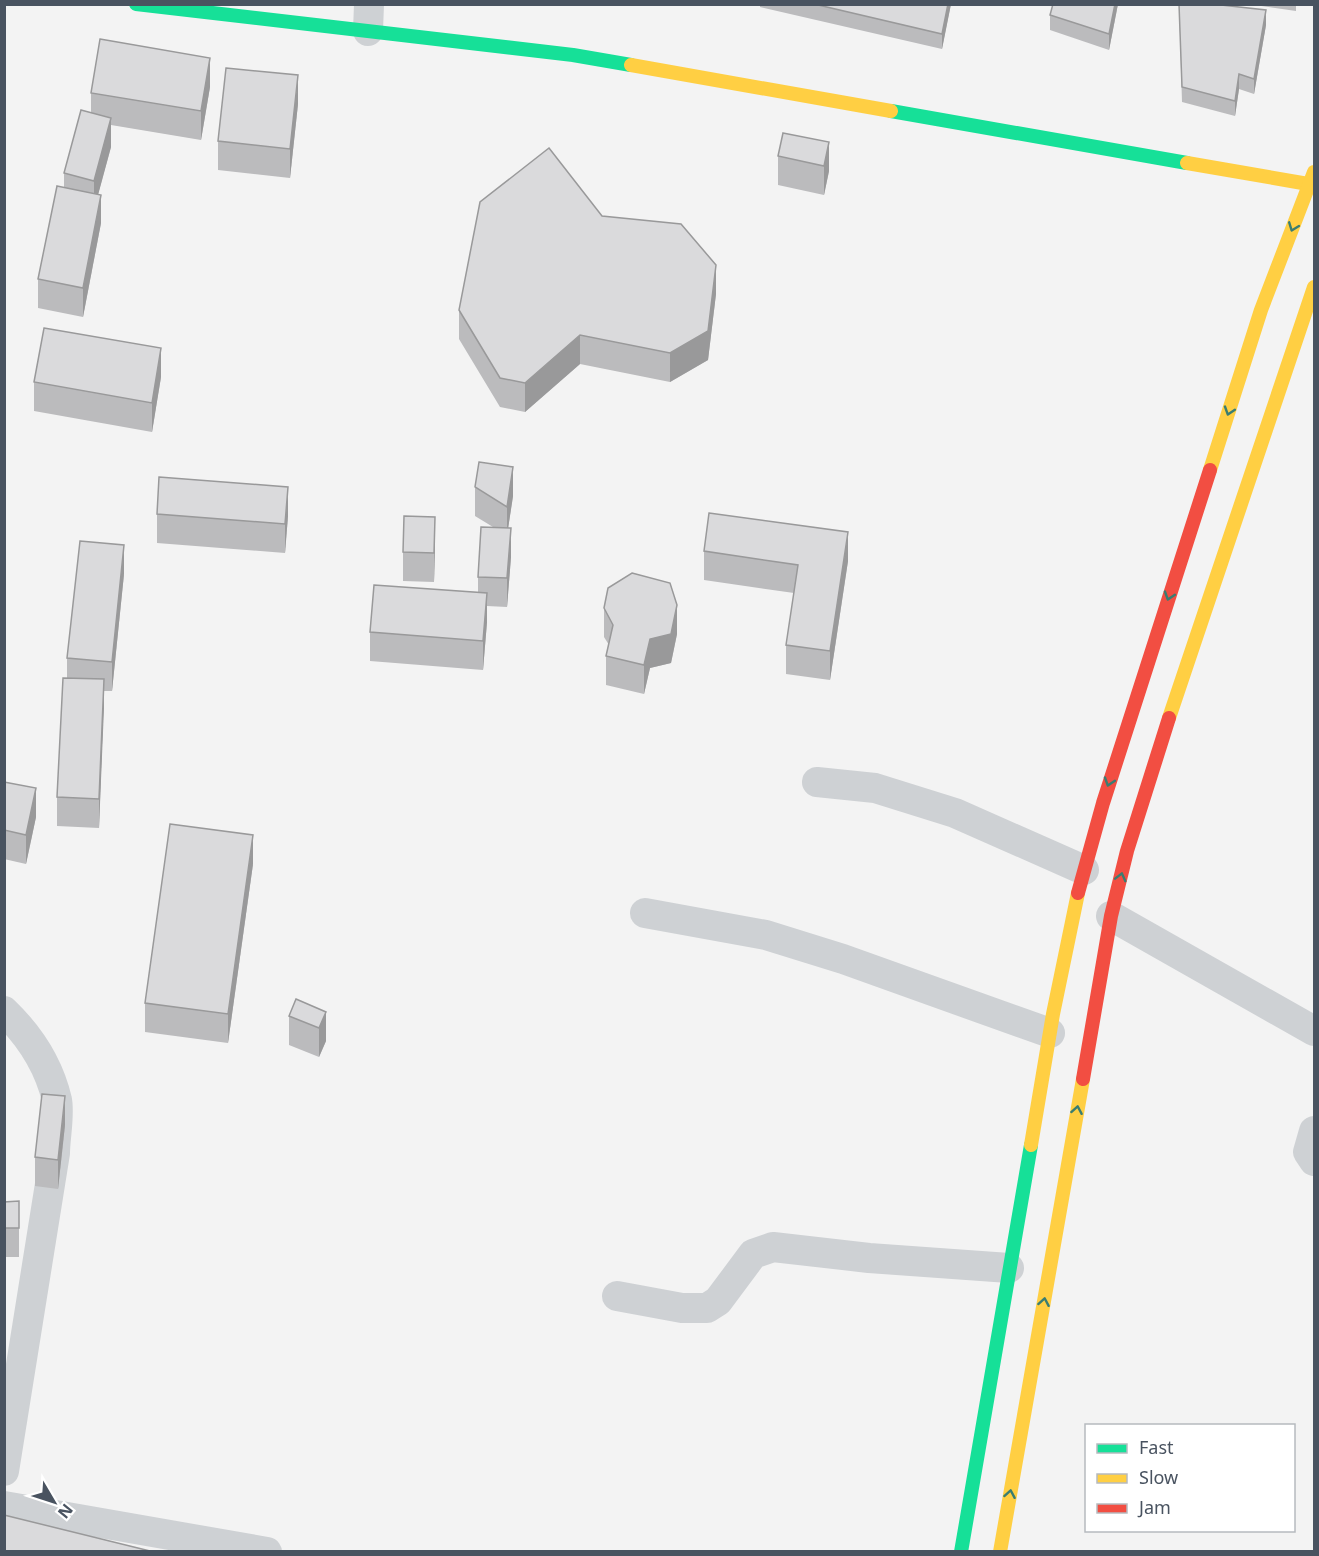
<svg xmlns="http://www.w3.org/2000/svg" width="1319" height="1556" font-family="'Noto Sans',sans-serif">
<rect width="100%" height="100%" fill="#f3f3f3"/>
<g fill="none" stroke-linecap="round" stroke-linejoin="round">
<g stroke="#ced1d4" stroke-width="30">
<path d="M 368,31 L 369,4"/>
<path d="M 817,782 L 875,788 L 955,813 L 1084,870"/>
<path d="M 645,913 L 766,935 L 843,959 L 1050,1033"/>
<path d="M 1111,916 L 1314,1031"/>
<path d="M 4,1011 C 29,1035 49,1066 57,1100 C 60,1114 55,1138 55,1153 L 4,1471"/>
<path d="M 1314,1131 L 1308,1152 L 1314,1161"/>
<path d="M 617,1296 L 682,1308 L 707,1308 L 718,1301 L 753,1254 L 773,1247 L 869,1258 L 1009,1268"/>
<path d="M 4,1506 L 267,1552"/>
</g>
<g stroke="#16e098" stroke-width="14">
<path d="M 136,4 L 573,55 L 631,65"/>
<path d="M 891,111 L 1187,163"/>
<path d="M 961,1552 L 1031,1145"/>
</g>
<g stroke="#ffcf43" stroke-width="14">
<path d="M 631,65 L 891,111"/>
<path d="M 1187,163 L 1314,185"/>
<path d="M 1210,470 L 1261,310 L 1314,172"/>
<path d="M 1169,718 L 1314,287"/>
<path d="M 1031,1145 L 1053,1014 L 1078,893"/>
<path d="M 1000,1552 L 1083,1079"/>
</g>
<g stroke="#f24e42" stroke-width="14">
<path d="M 1078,893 L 1103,803 L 1210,470"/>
<path d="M 1083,1079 L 1111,916 L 1127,851 L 1169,718"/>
</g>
</g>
<g fill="#bbbbbd">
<path d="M 760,4 L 951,4 L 942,49 L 760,7 Z"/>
<path d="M 1118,4 L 1109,50 L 1050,30 L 1050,15 Z"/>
<path d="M 1179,4 L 1266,25 L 1254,94 L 1239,89 L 1235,116 L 1182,102 Z"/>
<path d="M 1247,4 L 1296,4 L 1296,11 Z"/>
<path d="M 210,87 L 201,140 L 111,125 L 111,147 L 98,194 L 101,223 L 83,317 L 38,308 L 38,279 L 64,187 L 64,173 L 91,112 L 91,93 Z"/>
<path d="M 298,104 L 290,178 L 218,170 L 218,141 Z"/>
<path d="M 829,142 L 829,171 L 824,195 L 778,185 L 778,156 Z"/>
<path d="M 602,216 L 716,294 L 708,360 L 670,382 L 580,364 L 525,412 L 500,407 L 459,339 L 459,310 Z"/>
<path d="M 161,377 L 152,432 L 34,411 L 34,382 Z"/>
<path d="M 475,487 L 513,496 L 508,528 L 511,557 L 507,607 L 487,606 L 487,622 L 483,670 L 370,661 L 370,632 L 478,593 L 478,577 L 493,527 L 475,516 Z"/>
<path d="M 157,514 L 288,516 L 285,553 L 157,543 Z"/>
<path d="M 435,546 L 434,582 L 403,581 L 403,552 Z"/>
<path d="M 704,551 L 848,561 L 830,680 L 786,674 L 786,645 L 794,593 L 704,580 Z"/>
<path d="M 124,574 L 112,691 L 104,691 L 99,828 L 57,826 L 57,797 L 67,678 L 67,658 Z"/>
<path d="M 604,608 L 677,634 L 671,663 L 650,668 L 644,694 L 606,685 L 606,656 L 609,645 L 604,637 Z"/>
<path d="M 4,782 L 36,817 L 26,864 L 4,859 Z"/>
<path d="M 253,864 L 228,1043 L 145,1032 L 145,1003 Z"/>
<path d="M 326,1012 L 326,1041 L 319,1057 L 289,1045 L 289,1016 Z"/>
<path d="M 65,1125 L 58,1189 L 35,1186 L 35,1157 Z"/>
<path d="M 19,1201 L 19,1257 L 4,1257 L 4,1202 Z"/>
</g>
<g fill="#99999a">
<path d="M 948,4 L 951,4 L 942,49 L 942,34 Z"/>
<path d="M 1115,4 L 1118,4 L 1109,50 L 1109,34 Z"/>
<path d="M 1266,10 L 1266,25 L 1254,94 L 1254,79 Z"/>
<path d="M 210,58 L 210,87 L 201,140 L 201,111 Z"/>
<path d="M 1239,74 L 1239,89 L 1235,116 L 1235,101 Z"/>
<path d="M 298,75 L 298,104 L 290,178 L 290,149 Z"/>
<path d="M 111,118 L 111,147 L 94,210 L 94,181 Z"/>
<path d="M 829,142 L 829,171 L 824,195 L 824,166 Z"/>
<path d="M 101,195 L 101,223 L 83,317 L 83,288 Z"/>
<path d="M 716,265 L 716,294 L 708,360 L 670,382 L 670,353 Z"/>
<path d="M 580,335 L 580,364 L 525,412 L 525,383 Z"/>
<path d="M 161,348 L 161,377 L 152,432 L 152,403 Z"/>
<path d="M 513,467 L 513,496 L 507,536 L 507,507 Z"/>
<path d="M 288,487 L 288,516 L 285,553 L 285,524 Z"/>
<path d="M 435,517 L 435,546 L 434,582 L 434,553 Z"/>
<path d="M 511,528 L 511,557 L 507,607 L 507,578 Z"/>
<path d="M 848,532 L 848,561 L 830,680 L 830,651 Z"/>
<path d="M 124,545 L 124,574 L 112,691 L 112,662 Z"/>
<path d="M 487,593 L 487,622 L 483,670 L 483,641 Z"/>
<path d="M 677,605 L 677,634 L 671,663 L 650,668 L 644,694 L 644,665 L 650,639 Z"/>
<path d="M 104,679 L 104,708 L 99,828 L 99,799 Z"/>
<path d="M 36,788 L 36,817 L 26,864 L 26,835 Z"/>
<path d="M 253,835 L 253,864 L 228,1043 L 228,1014 Z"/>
<path d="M 326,1012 L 326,1041 L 319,1057 L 319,1028 Z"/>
<path d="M 65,1096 L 65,1125 L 58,1189 L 58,1160 Z"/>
</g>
<g fill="#dadadc" stroke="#99999a" stroke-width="1.5">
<path d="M 814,4 L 948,4 L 942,34 Z"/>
<path d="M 1053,4 L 1115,4 L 1109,34 L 1050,15 Z"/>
<path d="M 1179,4 L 1212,4 L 1266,10 L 1254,79 L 1239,74 L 1235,101 L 1182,87 Z"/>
<path d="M 100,39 L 210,58 L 201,111 L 91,93 Z"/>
<path d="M 226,68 L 298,75 L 290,149 L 218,141 Z"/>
<path d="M 81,110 L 111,118 L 94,181 L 64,173 Z"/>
<path d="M 783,133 L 829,142 L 824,166 L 778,156 Z"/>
<path d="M 549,148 L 602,216 L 681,224 L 716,265 L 708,331 L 670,353 L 580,335 L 525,383 L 500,378 L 459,310 L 480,202 Z"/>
<path d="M 57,186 L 101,195 L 83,288 L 38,279 Z"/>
<path d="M 44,328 L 161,348 L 152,403 L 34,382 Z"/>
<path d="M 479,462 L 513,467 L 507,507 L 475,487 Z"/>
<path d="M 159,477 L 288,487 L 285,524 L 157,514 Z"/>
<path d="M 709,513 L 848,532 L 830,651 L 786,645 L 798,565 L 704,551 Z"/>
<path d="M 404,516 L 435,517 L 434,553 L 403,552 Z"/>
<path d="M 481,527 L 511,528 L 507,578 L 478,577 Z"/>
<path d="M 80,541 L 124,545 L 112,662 L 67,658 Z"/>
<path d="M 632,573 L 670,583 L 677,605 L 671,634 L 650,639 L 644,665 L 606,656 L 613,625 L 604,608 L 608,588 Z"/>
<path d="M 374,585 L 487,593 L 483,641 L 370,632 Z"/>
<path d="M 63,678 L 104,679 L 99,799 L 57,797 Z"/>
<path d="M 4,782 L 36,788 L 26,835 L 4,830 Z"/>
<path d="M 170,824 L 253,835 L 228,1014 L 145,1003 Z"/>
<path d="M 296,999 L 326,1012 L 319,1028 L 289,1016 Z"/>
<path d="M 42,1094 L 65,1096 L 58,1160 L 35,1157 Z"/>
<path d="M 19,1201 L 19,1228 L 4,1228 L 4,1202 Z"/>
<path d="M 4,1515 L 150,1551 L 4,1551 Z"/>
</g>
<defs><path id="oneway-chevron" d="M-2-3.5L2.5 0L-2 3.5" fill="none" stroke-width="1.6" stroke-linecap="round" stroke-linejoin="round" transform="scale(1.5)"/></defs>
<g stroke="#3a7d71">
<use href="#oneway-chevron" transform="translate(1293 227) rotate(111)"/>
<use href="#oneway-chevron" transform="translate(1229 411) rotate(108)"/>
<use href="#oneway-chevron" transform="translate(1169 596) rotate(108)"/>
<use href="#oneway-chevron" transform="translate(1109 782) rotate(108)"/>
<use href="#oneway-chevron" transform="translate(1121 877) rotate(-76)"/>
<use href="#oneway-chevron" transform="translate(1077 1110) rotate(-80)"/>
<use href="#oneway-chevron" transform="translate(1044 1302) rotate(-80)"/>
<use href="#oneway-chevron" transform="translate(1010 1494) rotate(-80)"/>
</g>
<rect width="1319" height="1556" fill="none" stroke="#495360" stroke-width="12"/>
<rect x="1085" y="1424" width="210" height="108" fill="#ffffff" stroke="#b6babf" stroke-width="1.5"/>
<rect x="1097" y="1444" width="30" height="9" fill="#16e098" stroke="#b6babf" stroke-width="1.5"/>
<text x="1139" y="1454" font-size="18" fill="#495360">Fast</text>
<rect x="1097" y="1474" width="30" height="9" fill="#ffcf43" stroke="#b6babf" stroke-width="1.5"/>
<text x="1139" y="1484" font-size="18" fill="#495360">Slow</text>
<rect x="1097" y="1504" width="30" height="9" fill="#f24e42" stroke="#b6babf" stroke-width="1.5"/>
<text x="1139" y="1514" font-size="18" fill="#495360">Jam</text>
<g transform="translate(54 1502) rotate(129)" stroke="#ffffff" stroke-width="4.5" paint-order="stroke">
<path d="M0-4.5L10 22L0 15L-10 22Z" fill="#495360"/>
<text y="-9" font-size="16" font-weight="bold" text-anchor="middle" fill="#495360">N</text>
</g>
</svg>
